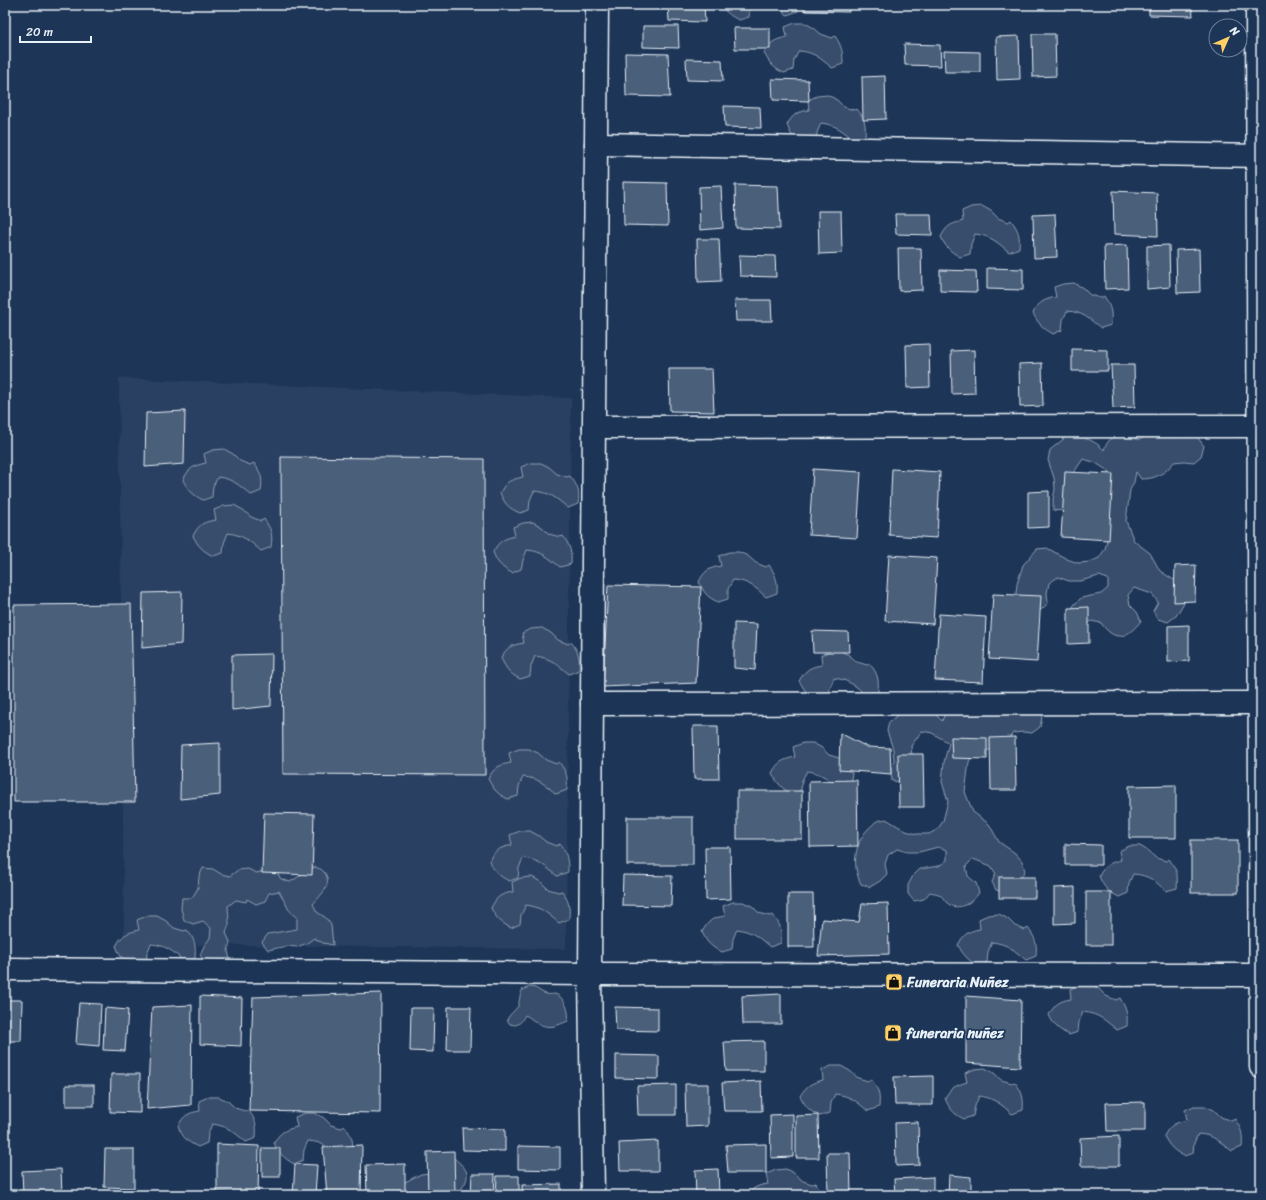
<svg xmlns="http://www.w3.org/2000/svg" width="1266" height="1200" font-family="Sriracha,sans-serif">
<rect width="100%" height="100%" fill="#1d3557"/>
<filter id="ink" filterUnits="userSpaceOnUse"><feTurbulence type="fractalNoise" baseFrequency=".025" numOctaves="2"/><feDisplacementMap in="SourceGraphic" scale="8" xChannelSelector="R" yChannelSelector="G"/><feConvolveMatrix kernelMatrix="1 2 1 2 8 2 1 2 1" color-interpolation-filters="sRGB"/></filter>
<g filter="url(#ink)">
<path fill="#2a4162" d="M 119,378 L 571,398 L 566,949 L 124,944 Z"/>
<g fill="#374d6c" stroke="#909fb2">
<path d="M 722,5 L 750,5 L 749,17 L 739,20 C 731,16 725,13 722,5 Z"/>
<path d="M 775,5 L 798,5 L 798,11 L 787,15 Z"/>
<path d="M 795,23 L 805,23 L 814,28 L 821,34 L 832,38 L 835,36 C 842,46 843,53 843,64 L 832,68 C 820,58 814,52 799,51 L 794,60 L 793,70 L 784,73 C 773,68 770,64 764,53 C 770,42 774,40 787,37 L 785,27 Z"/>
<path d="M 828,95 L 837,100 L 844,107 L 854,110 L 857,109 C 865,119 866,124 865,137 L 855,141 C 843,131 837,125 821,123 L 817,133 L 816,142 L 797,141 L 791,134 L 787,125 C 793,114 797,112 809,110 L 808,100 L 817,96 Z"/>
<path d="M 982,206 L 991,211 L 998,218 L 1008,222 L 1011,220 C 1019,231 1020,235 1019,248 L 1009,252 C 997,242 991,236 975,234 L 971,244 L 970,254 L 960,257 C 950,251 946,248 941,237 C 947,225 951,224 963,221 L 962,211 L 971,207 Z"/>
<path d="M 1074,283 L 1083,288 L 1090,295 L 1100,298 L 1104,296 C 1111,307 1112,312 1111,325 L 1101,328 C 1089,319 1083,312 1067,311 L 1063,320 L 1062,330 L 1053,334 C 1043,328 1038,324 1033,313 C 1039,302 1043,300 1056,297 L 1054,287 L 1063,284 Z"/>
<path d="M 1159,431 L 1179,437 L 1189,432 L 1198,438 L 1204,446 L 1201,456 L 1194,462 L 1184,461 L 1174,462 C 1165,474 1155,479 1141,479 L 1136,472 L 1134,482 L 1130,490 L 1126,521 L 1134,541 L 1150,553 L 1160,571 L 1177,582 L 1186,599 L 1176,616 L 1168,622 L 1158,619 L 1153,611 L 1158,602 L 1152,594 L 1134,588 L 1128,595 L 1130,605 L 1137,612 L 1141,621 C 1127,638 1115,643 1101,623 L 1091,621 L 1085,628 L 1069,614 L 1074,605 L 1081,598 L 1101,594 L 1108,588 L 1108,579 L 1099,576 L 1080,581 L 1069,581 L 1058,577 L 1049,583 L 1047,593 L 1048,603 L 1041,610 L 1031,616 L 1018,604 L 1016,594 L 1017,584 L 1023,565 L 1037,549 L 1047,548 L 1067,559 L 1078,563 L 1090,562 L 1099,558 L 1105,549 L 1109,530 L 1105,491 L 1110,472 L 1094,462 L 1083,459 L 1072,475 L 1063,511 L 1053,510 L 1053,499 L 1055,489 L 1054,478 L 1048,460 L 1050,450 L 1066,437 C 1083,438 1091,437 1104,450 C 1106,443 1113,433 1122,435 C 1129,436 1134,440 1141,439 C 1147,437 1154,433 1159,431 Z"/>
<path d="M 224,449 L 233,454 L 240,461 L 250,465 L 254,463 C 261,473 263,478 261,491 L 251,495 C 239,485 233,479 218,477 L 213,486 L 212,497 L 203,500 C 193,495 188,490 183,480 C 189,468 193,466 206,463 L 204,454 L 213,450 Z"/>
<path d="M 531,463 L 541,463 L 549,467 L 557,474 L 567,477 L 570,476 C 578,486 580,491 578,504 L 568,508 C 556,498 550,492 534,491 L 530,500 L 529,510 L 520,513 C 508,508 505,504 500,493 C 506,481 510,480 523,477 L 521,467 Z"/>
<path d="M 234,505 L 243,510 L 251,517 L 261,521 L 264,519 C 271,529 273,534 271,547 L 261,551 C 250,541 243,535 228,533 L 224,543 L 223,553 L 213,556 C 202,550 199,547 193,536 C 199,524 203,522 216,520 L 214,510 L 224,506 Z"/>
<path d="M 533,522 L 542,527 L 549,534 L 560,537 L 563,536 C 570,546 572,551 571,564 L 560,567 C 549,558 542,551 527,550 L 523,560 L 521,569 L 512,573 C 502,568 497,563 493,552 C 499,541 503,539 515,536 L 513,527 L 523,523 Z"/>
<path d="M 729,552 L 739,552 L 748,556 L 756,563 L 766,567 L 769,565 C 776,575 778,581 777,593 L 766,597 C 755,587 748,581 733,580 L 728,589 L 728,599 L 718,602 C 707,597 704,593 699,582 C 704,571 709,568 721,566 L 719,556 Z"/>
<path d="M 542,628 L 551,633 L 558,640 L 568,644 L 571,642 C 579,652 580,657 579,670 L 569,674 C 557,664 551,658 535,656 L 531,666 L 530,676 L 520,679 C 510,674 506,669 501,658 C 507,647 511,645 524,643 L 522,633 L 531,629 Z"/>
<path d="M 830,651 L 840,651 L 849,655 L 857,662 L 867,665 L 870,664 C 878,674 879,679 878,692 L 867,696 C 856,686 849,680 834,678 L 830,688 L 829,698 L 810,696 L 804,689 L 799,681 C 806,669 810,667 822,665 L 821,655 Z"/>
<path d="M 905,709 L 935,714 L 942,721 L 944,716 L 951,709 L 1037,709 L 1042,717 L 1040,727 L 1032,733 L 1023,732 L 1013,733 L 1007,742 L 989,750 L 980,751 L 973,753 L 969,762 L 965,792 L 973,812 L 989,824 L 999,842 L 1015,853 L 1022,861 L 1025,871 L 1015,887 L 1006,893 L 996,890 L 992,882 L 996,874 L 991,866 L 973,859 L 966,866 L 968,876 L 976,883 L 979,893 C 971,903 958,913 946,902 C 944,901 943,896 940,895 C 938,893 933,893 930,892 L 924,899 L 914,901 L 908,894 L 908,885 L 913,876 L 920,869 L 939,866 L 947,860 L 947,850 L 938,847 L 919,852 L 907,852 L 897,849 L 888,855 L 885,864 L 887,874 L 880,881 L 870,887 L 861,884 C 852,866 854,844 868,829 C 871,827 874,822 877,821 C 879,820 883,820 886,819 L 906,831 L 917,834 L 929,834 L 938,829 L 943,821 L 948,801 L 942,782 L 944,762 L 949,743 L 932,733 L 922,731 L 911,746 L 913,766 L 902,782 L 892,781 L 891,770 L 894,760 L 893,749 L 887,731 L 889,722 Z"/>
<path d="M 803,743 L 813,743 L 822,748 L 829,755 L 839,758 L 848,764 L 852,773 L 850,785 L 840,788 C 828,779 822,773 807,771 L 802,780 L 801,790 L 792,794 C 781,788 778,784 772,773 C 778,762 782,760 795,757 L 793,747 Z"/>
<path d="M 519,749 L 529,749 L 538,753 L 546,760 L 556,764 L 559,762 C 567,773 568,777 567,790 L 556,794 C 545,784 538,778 523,777 L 519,786 L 518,796 L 508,799 C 497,794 494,790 488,779 C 494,768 498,765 511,763 L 509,753 Z"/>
<path d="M 520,831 L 530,831 L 539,836 L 546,842 L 556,846 L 560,844 C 567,854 568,859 568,872 L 557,876 C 545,866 539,860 523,858 L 519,868 L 518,878 L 509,881 C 499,876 494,871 489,861 C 495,849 500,848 512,845 L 510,835 Z"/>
<path d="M 1129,846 L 1140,846 L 1148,851 L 1156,858 L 1166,861 L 1169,859 C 1177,870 1178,874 1177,888 L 1166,891 C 1155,881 1149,875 1133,874 L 1129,883 L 1128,893 L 1119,897 C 1107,891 1104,888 1099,876 C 1105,865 1109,863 1121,860 L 1119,851 Z"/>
<path d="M 315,867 C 317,868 322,869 323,871 C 335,883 320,896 313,904 L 317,912 L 326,918 L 331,925 L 333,945 L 323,943 L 314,938 L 307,943 L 297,947 L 287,946 L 268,950 L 262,942 L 268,934 L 297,929 L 297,917 L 289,910 L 279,891 L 269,893 L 265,901 L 256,904 L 247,899 L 246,902 L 236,900 L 228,906 L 229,924 L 226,933 L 230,942 L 228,951 L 230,960 L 206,964 L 200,955 L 204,946 L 210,938 L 211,928 L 203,921 L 193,924 L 184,920 L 181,909 L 182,898 L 192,898 L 198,888 L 199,877 L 203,868 L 213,869 L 221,874 L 230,876 L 238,870 L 248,869 L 256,873 L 266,871 L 276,871 L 281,879 L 290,882 C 299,877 305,871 315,867 Z"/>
<path d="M 532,877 L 541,882 L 548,889 L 558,892 L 562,891 C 569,901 570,906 569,919 L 559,923 C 547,913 541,907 526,905 L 521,915 L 520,924 L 511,928 C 500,922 496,918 491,908 C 497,896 501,894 513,892 L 512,882 L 521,878 Z"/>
<path d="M 733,902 L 743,902 L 752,906 L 759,913 L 770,916 L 773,915 C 781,925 782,930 781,943 L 770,947 C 758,937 752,931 737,929 L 733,939 L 732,949 L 722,952 C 711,947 707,943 702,932 C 709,920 712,918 725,916 L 723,906 Z"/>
<path d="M 999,914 L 1008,919 L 1015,926 L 1025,930 L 1028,928 C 1036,939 1037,943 1036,956 L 1026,960 C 1014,950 1008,944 992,942 L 988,952 L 987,962 L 977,965 C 968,960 963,955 958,945 C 964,934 968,931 980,929 L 979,919 L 988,915 Z"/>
<path d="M 147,916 L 157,916 L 166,921 L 174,928 L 184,931 L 187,930 C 195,940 196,945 195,958 L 184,961 C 172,951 166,945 151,944 L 147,953 L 146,963 L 126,962 L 120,955 L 116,946 C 122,935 126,933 139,930 L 137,920 Z"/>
<path d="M 1090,984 L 1099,989 L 1106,996 L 1116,1000 L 1120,998 C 1126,1008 1128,1014 1127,1026 L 1117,1030 C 1105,1020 1099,1014 1083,1012 L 1079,1022 L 1078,1032 L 1069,1035 C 1058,1029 1054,1026 1049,1015 C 1055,1004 1059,1001 1071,999 L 1070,989 L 1079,985 Z"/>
<path d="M 529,987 C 537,987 538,991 546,994 C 549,995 552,994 555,994 C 565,997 570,1012 568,1021 C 556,1026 548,1030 536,1022 C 532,1020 530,1017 525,1015 C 521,1022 519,1027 510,1024 L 507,1020 C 510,1013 515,1011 518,1006 C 520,1000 519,995 523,989 L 523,990 Z"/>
<path d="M 831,1066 L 841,1066 L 850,1071 L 858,1078 L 868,1081 L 871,1079 C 879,1090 880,1094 879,1107 L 868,1111 C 856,1101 851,1096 835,1094 L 831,1103 L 830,1113 L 820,1116 C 809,1111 806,1107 800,1096 C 807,1085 811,1083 823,1080 L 822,1070 Z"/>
<path d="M 985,1068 L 994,1073 L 1001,1080 L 1012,1083 L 1015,1082 C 1022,1092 1024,1097 1023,1110 L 1012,1114 C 1001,1104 994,1098 979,1096 L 975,1106 L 973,1116 L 964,1119 C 954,1114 949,1109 945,1098 C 951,1087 955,1086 967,1082 L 965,1073 L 975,1069 Z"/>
<path d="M 208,1097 L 219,1097 L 228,1101 L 235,1108 L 245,1111 L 248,1110 C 256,1120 257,1125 256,1138 L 246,1142 C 234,1132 228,1126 212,1124 L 208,1134 L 207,1143 L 198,1147 C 186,1141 183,1138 178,1126 C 184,1115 188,1113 200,1111 L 199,1101 Z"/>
<path d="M 1194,1106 L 1205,1106 L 1214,1110 L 1221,1117 L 1231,1121 L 1235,1119 C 1242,1130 1243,1134 1242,1147 L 1232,1151 C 1220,1142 1214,1135 1198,1134 L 1194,1143 L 1193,1153 L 1184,1156 C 1174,1151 1169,1146 1164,1136 C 1170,1125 1174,1123 1187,1120 L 1185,1110 Z"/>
<path d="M 305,1113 L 315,1113 L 324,1118 L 331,1125 L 341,1128 L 345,1126 C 352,1137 354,1141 352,1154 L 342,1158 C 330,1149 324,1142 308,1141 L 304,1150 L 303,1160 L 294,1164 C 284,1158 279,1154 274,1143 C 280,1132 284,1130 297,1127 L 295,1117 Z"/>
<path d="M 454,1158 C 468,1170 472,1175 460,1191 L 440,1191 L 433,1195 L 385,1195 L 381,1191 L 372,1168 L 382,1164 L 389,1172 L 403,1183 L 421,1174 L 430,1173 L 444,1159 Z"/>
<path d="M 786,1169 L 795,1174 L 803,1181 L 812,1184 L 816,1183 L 821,1191 L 823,1195 L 748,1195 C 752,1187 760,1185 768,1184 L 766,1174 L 776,1170 Z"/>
</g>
<g fill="#495e7a" stroke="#e8f1f8">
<path d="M 668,5 L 704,5 L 705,22 L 669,21 Z"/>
<path d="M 805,5 L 849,5 L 849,12 L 805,11 Z"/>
<path d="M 1149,5 L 1192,5 L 1193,16 L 1149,15 Z"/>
<path d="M 643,26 L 678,26 L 679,48 L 643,47 Z"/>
<path d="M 734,28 L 770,28 L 770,49 L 735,49 Z"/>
<path d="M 1032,34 L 1055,34 L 1056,76 L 1033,77 Z"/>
<path d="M 1019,36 L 1020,79 L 997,80 L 996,37 Z"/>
<path d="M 904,44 L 940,45 L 941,66 L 905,65 Z"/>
<path d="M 944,51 L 980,52 L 980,72 L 945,72 Z"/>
<path d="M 625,53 L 668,54 L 670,97 L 626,96 Z"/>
<path d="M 686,59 L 722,60 L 723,81 L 687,80 Z"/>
<path d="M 885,76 L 886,119 L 863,120 L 862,77 Z"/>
<path d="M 772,79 L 808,80 L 809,101 L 773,100 Z"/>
<path d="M 724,106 L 760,107 L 761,128 L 725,127 Z"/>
<path d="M 623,182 L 667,183 L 668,226 L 624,225 Z"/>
<path d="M 735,185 L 778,186 L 780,229 L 736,228 Z"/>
<path d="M 721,186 L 723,228 L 700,230 L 699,187 Z"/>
<path d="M 1113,191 L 1157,193 L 1158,236 L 1114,234 Z"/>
<path d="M 818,211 L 841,211 L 842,253 L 819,254 Z"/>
<path d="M 895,214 L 931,214 L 932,235 L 896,234 Z"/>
<path d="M 1055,214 L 1057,257 L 1034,258 L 1033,215 Z"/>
<path d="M 697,239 L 719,239 L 721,281 L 698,282 Z"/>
<path d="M 1127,245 L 1128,288 L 1105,289 L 1104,246 Z"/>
<path d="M 1169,245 L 1170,287 L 1147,289 L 1147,246 Z"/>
<path d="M 898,248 L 921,248 L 922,290 L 899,291 Z"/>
<path d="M 1199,249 L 1200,292 L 1177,293 L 1176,250 Z"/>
<path d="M 739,255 L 775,256 L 776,277 L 740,276 Z"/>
<path d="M 987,268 L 1023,269 L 1023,290 L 987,289 Z"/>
<path d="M 940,270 L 976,271 L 977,292 L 940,291 Z"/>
<path d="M 735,300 L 771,300 L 772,321 L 736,321 Z"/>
<path d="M 929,344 L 930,387 L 907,388 L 906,345 Z"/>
<path d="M 1072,349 L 1108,350 L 1108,371 L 1072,371 Z"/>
<path d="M 974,350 L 975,393 L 952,394 L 951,351 Z"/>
<path d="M 1042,363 L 1043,406 L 1020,407 L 1019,364 Z"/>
<path d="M 1111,365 L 1134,365 L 1135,407 L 1113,408 Z"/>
<path d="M 669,369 L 712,369 L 714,412 L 670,411 Z"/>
<path d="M 185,411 L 184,464 L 145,467 L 146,413 Z"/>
<path d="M 281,457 L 484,459 L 485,775 L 283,774 Z"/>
<path d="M 813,469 L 861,472 L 857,538 L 809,535 Z"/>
<path d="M 892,469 L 940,472 L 937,538 L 889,535 Z"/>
<path d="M 1065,472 L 1113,474 L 1109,540 L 1061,537 Z"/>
<path d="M 1049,491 L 1049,527 L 1028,528 L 1028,492 Z"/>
<path d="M 889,555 L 937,558 L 933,624 L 885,621 Z"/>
<path d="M 1196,565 L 1195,601 L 1174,602 L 1175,566 Z"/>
<path d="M 608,585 L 701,587 L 696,683 L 603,687 Z"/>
<path d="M 182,592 L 181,644 L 142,648 L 143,593 Z"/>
<path d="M 993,594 L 1041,596 L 1037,662 L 989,659 Z"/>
<path d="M 131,604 L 135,802 L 14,802 L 14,605 Z"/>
<path d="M 1089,607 L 1089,643 L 1068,644 L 1068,608 Z"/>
<path d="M 939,614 L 986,617 L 983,682 L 935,680 Z"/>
<path d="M 734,623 L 757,624 L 755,670 L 734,668 Z"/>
<path d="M 1189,625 L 1189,661 L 1168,662 L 1168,626 Z"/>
<path d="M 812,631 L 848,632 L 849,652 L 813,652 Z"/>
<path d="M 272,654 L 271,706 L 232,710 L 232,655 Z"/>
<path d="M 693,726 L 718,726 L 719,779 L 694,779 Z"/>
<path d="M 840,733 L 867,747 L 890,748 L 891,774 L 839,770 Z"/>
<path d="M 951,737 L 987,738 L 987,759 L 952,758 Z"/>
<path d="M 1015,737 L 1016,790 L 991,790 L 990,738 Z"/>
<path d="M 220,743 L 220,795 L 180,799 L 181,745 Z"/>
<path d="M 898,754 L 923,754 L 924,807 L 899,807 Z"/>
<path d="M 857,780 L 858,846 L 810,847 L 809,781 Z"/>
<path d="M 1176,785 L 1176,838 L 1129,838 L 1129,786 Z"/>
<rect x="737" y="791" width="65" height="48"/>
<path d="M 264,813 L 314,814 L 312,875 L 262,873 Z"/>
<rect x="627" y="817" width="66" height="48"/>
<rect x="1191" y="840" width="47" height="53"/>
<path d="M 1065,844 L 1101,845 L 1101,865 L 1065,865 Z"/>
<path d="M 705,847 L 730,847 L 731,899 L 706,900 Z"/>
<path d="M 623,875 L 672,876 L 671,906 L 622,905 Z"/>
<rect x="999" y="877" width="36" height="21"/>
<path d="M 1075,887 L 1075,923 L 1054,924 L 1054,888 Z"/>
<rect x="1086" y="892" width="25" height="53"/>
<path d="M 788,894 L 813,894 L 814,947 L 788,947 Z"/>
<path d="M 888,903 L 889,954 L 818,956 L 822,919 L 859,922 L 862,904 Z"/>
<path d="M 381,993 L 380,1113 L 249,1111 L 253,997 Z"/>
<path d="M 781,994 L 781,1024 L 743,1024 L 742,996 Z"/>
<path d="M 200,996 L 242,998 L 241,1046 L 200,1044 Z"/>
<path d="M 966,996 L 1021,1000 L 1020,1067 L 966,1063 Z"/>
<path d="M 5,1000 L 22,1000 L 21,1041 L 5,1041 Z"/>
<path d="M 79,1003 L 101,1004 L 99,1046 L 76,1044 Z"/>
<path d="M 192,1005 L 191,1105 L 147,1109 L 152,1007 Z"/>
<path d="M 448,1007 L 471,1007 L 470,1050 L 447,1050 Z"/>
<path d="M 615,1007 L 658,1008 L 658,1031 L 616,1030 Z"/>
<path d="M 105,1008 L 128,1010 L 125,1051 L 103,1050 Z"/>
<path d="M 411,1008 L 434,1008 L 433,1052 L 410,1051 Z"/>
<path d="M 764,1041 L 764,1071 L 726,1071 L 724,1042 Z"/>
<path d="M 616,1055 L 659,1056 L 659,1079 L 616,1078 Z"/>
<path d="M 5,1073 L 6,1073 L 5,1114 Z"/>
<path d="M 111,1074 L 140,1074 L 140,1113 L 110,1112 Z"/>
<path d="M 933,1076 L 933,1105 L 895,1105 L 894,1077 Z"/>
<path d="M 761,1081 L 762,1111 L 724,1111 L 722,1083 Z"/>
<path d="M 685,1084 L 708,1084 L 708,1126 L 686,1127 Z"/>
<rect x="66" y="1085" width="28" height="21"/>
<path d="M 676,1085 L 676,1115 L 638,1115 L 637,1086 Z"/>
<path d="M 1145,1102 L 1145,1131 L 1107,1131 L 1106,1103 Z"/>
<path d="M 793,1114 L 793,1157 L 771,1158 L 770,1115 Z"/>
<path d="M 818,1115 L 819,1158 L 796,1158 L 796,1116 Z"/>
<path d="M 918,1122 L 919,1165 L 896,1166 L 895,1123 Z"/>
<path d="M 5,1126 L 7,1126 L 5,1167 Z"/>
<path d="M 462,1128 L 505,1129 L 505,1151 L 463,1150 Z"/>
<path d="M 1119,1136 L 1119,1166 L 1081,1166 L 1080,1138 Z"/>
<path d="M 658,1141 L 658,1171 L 620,1171 L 619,1143 Z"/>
<path d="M 217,1144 L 259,1146 L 258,1194 L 217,1192 Z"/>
<path d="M 766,1144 L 766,1173 L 728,1173 L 726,1145 Z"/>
<path d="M 362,1145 L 361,1195 L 327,1195 L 323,1147 Z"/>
<path d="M 518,1146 L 560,1147 L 560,1170 L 518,1169 Z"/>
<rect x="262" y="1148" width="18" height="29"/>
<path d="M 105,1149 L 134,1149 L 134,1188 L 104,1187 Z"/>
<path d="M 454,1151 L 455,1195 L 428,1195 L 427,1152 Z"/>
<path d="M 827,1153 L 850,1153 L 851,1195 L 828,1195 Z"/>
<path d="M 295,1164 L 317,1165 L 315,1195 L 293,1195 Z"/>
<path d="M 405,1164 L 405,1194 L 367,1194 L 366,1165 Z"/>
<path d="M 61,1169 L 62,1195 L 23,1195 L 22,1171 Z"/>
<path d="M 718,1169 L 719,1195 L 696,1195 L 695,1170 Z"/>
<path d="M 472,1174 L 495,1174 L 494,1195 L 471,1195 Z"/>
<path d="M 949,1175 L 971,1177 L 971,1195 L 948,1195 Z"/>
<path d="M 497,1176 L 519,1176 L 519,1195 L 496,1195 Z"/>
<path d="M 933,1177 L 933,1195 L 895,1195 L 894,1179 Z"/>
<path d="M 561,1184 L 561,1195 L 522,1195 L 522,1185 Z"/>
</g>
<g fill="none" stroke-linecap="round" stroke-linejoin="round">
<defs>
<g id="street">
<path d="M 1257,5 L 1261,1067"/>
<path d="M 596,144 L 1261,156"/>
<path d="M 594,427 L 1261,426"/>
<path d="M 592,704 L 1260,703"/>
<path d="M 5,969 L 590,974 L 1261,975"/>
<path d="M 593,1195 L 590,974 L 597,5"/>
</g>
</defs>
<use href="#street" stroke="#e8f1f8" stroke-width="25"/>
<use href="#street" stroke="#1d3557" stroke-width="22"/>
</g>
</g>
<defs>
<symbol id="shop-square" viewBox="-11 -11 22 22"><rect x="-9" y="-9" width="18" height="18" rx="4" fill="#ffd166" stroke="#1d3557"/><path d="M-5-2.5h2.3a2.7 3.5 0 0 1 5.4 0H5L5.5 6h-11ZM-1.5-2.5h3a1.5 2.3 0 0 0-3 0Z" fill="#111"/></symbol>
</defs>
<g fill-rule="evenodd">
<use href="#shop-square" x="884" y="972" width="20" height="20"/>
<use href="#shop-square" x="883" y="1023" width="20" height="20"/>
</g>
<g text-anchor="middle" stroke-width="3.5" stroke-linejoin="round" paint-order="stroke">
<g font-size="14" font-weight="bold" fill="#e8f1f8" stroke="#1d3557" text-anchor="start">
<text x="907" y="987">Funeraria Nuñez</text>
<text x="906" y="1038">funeraria nuñez</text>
</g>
</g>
<rect width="1266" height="1200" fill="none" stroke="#1d3557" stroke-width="20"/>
<rect x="10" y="10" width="1246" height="1180" fill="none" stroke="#e8f1f8" stroke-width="1.5" filter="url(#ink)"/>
<g transform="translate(1228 38) rotate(45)"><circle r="19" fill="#1d3557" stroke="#6e8097"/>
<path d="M0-3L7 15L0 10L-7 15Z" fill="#ffd166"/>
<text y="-6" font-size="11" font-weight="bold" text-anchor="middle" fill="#e8f1f8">N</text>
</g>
<path d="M20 36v6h71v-6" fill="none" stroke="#e8f1f8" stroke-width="2"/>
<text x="26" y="36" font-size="12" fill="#e8f1f8" stroke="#1d3557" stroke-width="3" paint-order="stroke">20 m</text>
</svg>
